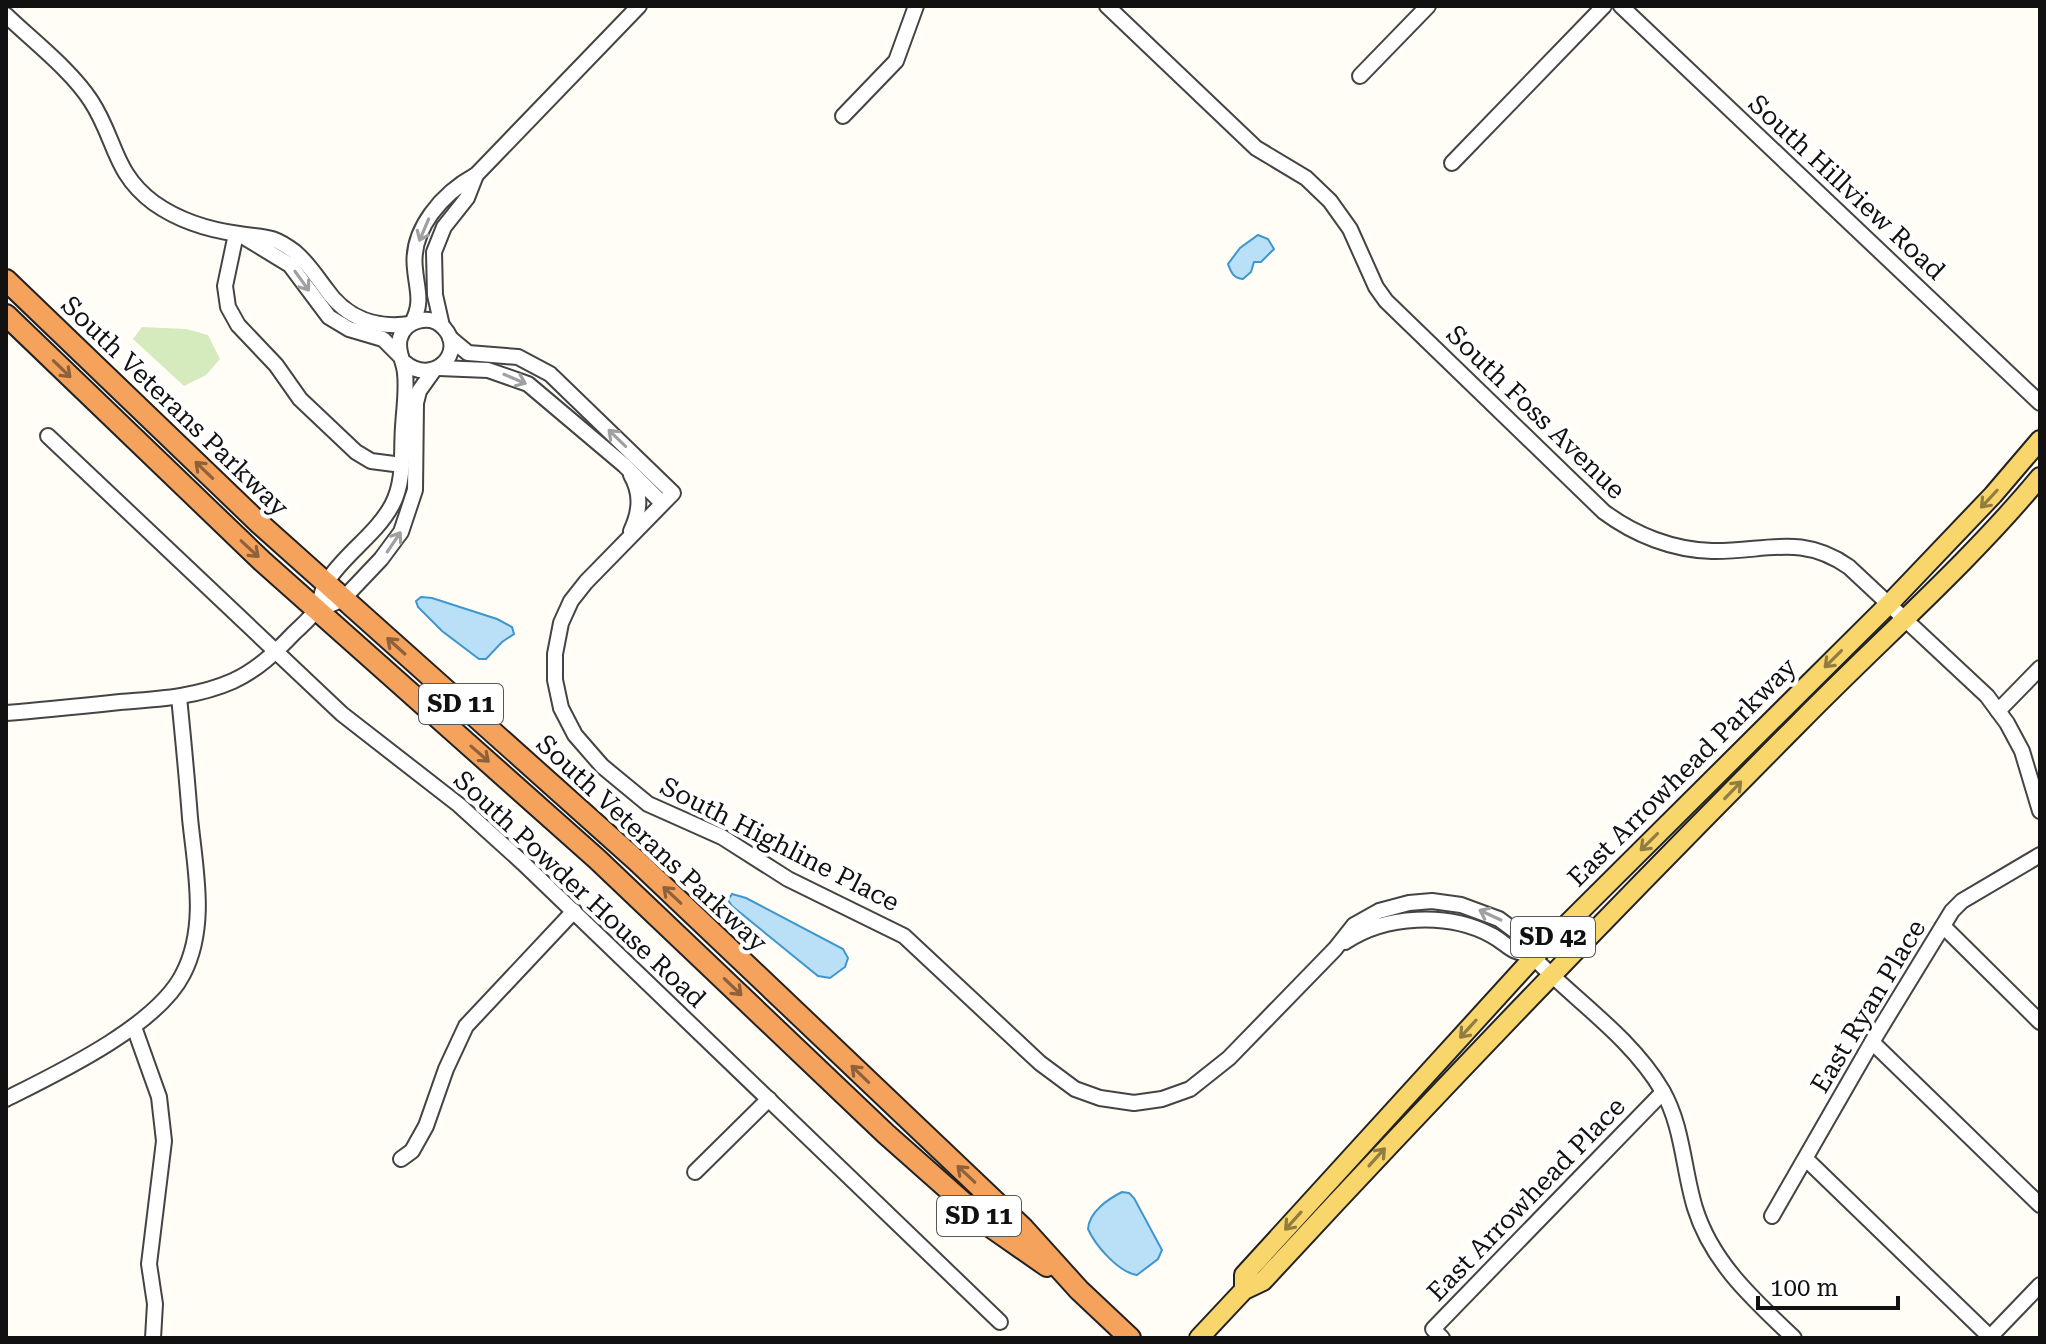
<svg xmlns="http://www.w3.org/2000/svg" width="2046" height="1344" font-family="'Roboto Serif',serif">
<rect width="100%" height="100%" fill="#fffdf5"/>
<path fill="#d5ebbd" d="M 142,327 L 186,329 L 208,335 L 220,359 L 206,375 L 184,386 L 133,339 Z"/>
<g fill="#b9e0f7" stroke="#3f96cf" stroke-width="2">
<path d="M 1258,235 L 1268,239 L 1274,249 L 1261,262 L 1254,262 L 1251,272 L 1243,279 C 1233,278 1231,272 1228,264 L 1240,248 Z"/>
<path d="M 421,597 L 432,598 L 497,619 L 512,627 L 514,634 L 502,642 L 486,659 L 479,659 L 442,631 L 418,607 L 416,601 Z"/>
<path d="M 732,894 L 746,898 L 843,949 L 848,958 L 845,967 L 830,978 L 818,976 L 732,906 L 728,900 Z"/>
<path d="M 1122,1192 L 1129,1193 L 1134,1198 L 1162,1250 L 1158,1259 L 1137,1275 C 1118,1272 1095,1245 1088,1229 C 1089,1212 1108,1199 1122,1192 Z"/>
</g>
<g fill="none" stroke-linecap="round" stroke-linejoin="round">
<defs>
<g id="minor">
<path d="M 1107,6 L 1256,148 L 1306,178 L 1330,201 L 1350,229 L 1376,287 L 1386,301 L 1604,512 C 1635,535 1673,550 1712,551 C 1765,552 1801,533 1849,567 L 1987,696 L 2007,723 L 2022,751 L 2040,811"/>
<path d="M 1621,6 L 2040,403"/>
<path d="M 6,15 C 33,41 71,70 91,101 C 116,139 113,173 154,203 C 178,220 209,230 239,234 C 265,238 271,234 295,252 C 308,263 316,276 326,289 C 346,318 376,329 410,324"/>
<path d="M 1360,76 L 1428,6"/>
<path d="M 843,116 L 896,61 L 916,6"/>
<path d="M 1452,163 L 1604,6"/>
<path d="M 236,234 L 225,286 L 228,307 L 238,325 L 276,365 L 300,399 L 356,452 L 371,461 L 402,465"/>
<path d="M 244,237 L 290,265 L 329,317 L 349,329 L 383,339 L 401,357"/>
<path d="M 412,323 C 423,302 417,291 415,269 C 410,229 443,193 476,175 L 639,6"/>
<path d="M 442,326 L 435,295 L 434,252 L 444,227 L 467,198 L 476,175"/>
<path d="M 450,338 L 468,353 L 518,357 L 550,374 L 673,493 L 586,582 L 571,601 L 561,623 L 555,654 L 555,680 L 561,708 L 575,735 L 602,766 L 648,804 L 722,837 L 788,879 L 904,936 L 1040,1063 L 1075,1089 L 1100,1098 L 1134,1103 L 1162,1099 L 1190,1089 L 1229,1058 L 1335,949 L 1354,925 L 1379,911 L 1409,903 L 1432,901 L 1461,905 L 1499,919 L 1527,940 L 1530,954 C 1573,999 1630,1036 1662,1090 C 1683,1126 1683,1169 1695,1208 C 1712,1263 1754,1300 1794,1338"/>
<path d="M 439,368 L 488,370 L 528,384 L 624,465 L 662,503"/>
<path d="M 48,436 L 342,714 L 459,805 L 523,863 L 1000,1322"/>
<path d="M 631,531 C 640,512 642,494 631,475"/>
<path d="M 316,611 L 343,599 L 381,559 L 401,532 L 415,490 L 416,403 L 419,391 L 434,370"/>
<path d="M 1998,711 L 2040,668"/>
<path d="M 6,713 C 44,710 82,706 120,702 C 159,699 197,697 233,681 C 257,670 276,652 294,633 C 301,626 310,619 315,611 C 321,603 321,591 326,583 C 344,554 376,535 392,505 C 405,481 401,453 403,427 C 404,409 407,391 405,373 C 404,361 396,350 400,338 C 405,320 431,313 444,328 C 467,353 432,387 404,362"/>
<path d="M 1943,926 L 2040,1022"/>
<path d="M 1345,942 C 1385,915 1448,912 1491,935 C 1508,944 1510,953 1530,954"/>
<path d="M 134,1027 L 159,1097 L 164,1141 L 149,1264 L 155,1304 L 153,1338"/>
<path d="M 1872,1042 L 2040,1205"/>
<path d="M 6,1099 C 58,1073 157,1026 183,974 C 208,926 195,869 190,818 C 187,778 183,737 179,697"/>
<path d="M 401,1159 L 412,1151 L 426,1126 L 446,1069 L 466,1026 L 574,911"/>
<path d="M 1806,1159 L 1991,1338"/>
<path d="M 695,1172 L 769,1099"/>
<path d="M 1772,1216 L 1872,1042 L 1952,911 L 1962,901 L 2040,855"/>
<path d="M 1990,1337 L 2040,1285"/>
<path d="M 1442,1338 L 1433,1329 L 1663,1092"/>
</g>
<g id="major">
<path d="M 1244,1290 L 1244,1275 L 1533,958 L 1889,604 L 1993,495 L 2040,440"/>
<path d="M 1199,1338 L 1244,1290 L 1263,1281 C 1438,1092 1617,906 1799,723 C 1879,641 1967,565 2040,477"/>
</g>
<g id="highway">
<path d="M 6,280 L 260,524 L 637,861 L 1023,1228 L 1079,1290 L 1130,1338"/>
<path d="M 6,315 L 262,561 L 597,859 L 886,1134 L 991,1227 L 1047,1266"/>
</g>
</defs>
<use href="#minor" stroke="#444" stroke-width="18"/>
<use href="#major" stroke="#222" stroke-width="22"/>
<use href="#highway" stroke="#222" stroke-width="24"/>
<use href="#minor" stroke="#fff" stroke-width="14"/>
<use href="#major" stroke="#f9d66b" stroke-width="18"/>
<use href="#highway" stroke="#f5a25d" stroke-width="20"/>
</g>
<defs><path id="oneway-shaft" d="M-6 0H5M1.5-3L5.5 0L1.5 3" fill="none" stroke-width="1.6" stroke-linecap="round" stroke-linejoin="round" transform="scale(2)"/></defs>
<g stroke="#a0a0a0">
<use href="#oneway-shaft" transform="translate(424 230) rotate(113)"/>
<use href="#oneway-shaft" transform="translate(302 281) rotate(54)"/>
<use href="#oneway-shaft" transform="translate(515 379) rotate(23)"/>
<use href="#oneway-shaft" transform="translate(617 438) rotate(-136)"/>
<use href="#oneway-shaft" transform="translate(394 542) rotate(-56)"/>
<use href="#oneway-shaft" transform="translate(1490 915) rotate(-155)"/>
</g>
<g stroke="#8e613b">
<use href="#oneway-shaft" transform="translate(62 369) rotate(44)"/>
<use href="#oneway-shaft" transform="translate(204 470) rotate(-136)"/>
<use href="#oneway-shaft" transform="translate(250 549) rotate(43)"/>
<use href="#oneway-shaft" transform="translate(396 646) rotate(-138)"/>
<use href="#oneway-shaft" transform="translate(480 754) rotate(41)"/>
<use href="#oneway-shaft" transform="translate(672 895) rotate(-137)"/>
<use href="#oneway-shaft" transform="translate(733 987) rotate(44)"/>
<use href="#oneway-shaft" transform="translate(860 1074) rotate(-136)"/>
<use href="#oneway-shaft" transform="translate(966 1174) rotate(-137)"/>
</g>
<g stroke="#917d42">
<use href="#oneway-shaft" transform="translate(1989 499) rotate(133)"/>
<use href="#oneway-shaft" transform="translate(1833 659) rotate(135)"/>
<use href="#oneway-shaft" transform="translate(1733 790) rotate(-46)"/>
<use href="#oneway-shaft" transform="translate(1649 842) rotate(135)"/>
<use href="#oneway-shaft" transform="translate(1468 1029) rotate(132)"/>
<use href="#oneway-shaft" transform="translate(1377 1157) rotate(-48)"/>
<use href="#oneway-shaft" transform="translate(1293 1221) rotate(132)"/>
</g>
<g text-anchor="middle" stroke-width="8" stroke-linejoin="round" paint-order="stroke">
<g fill="#fff" stroke="#585858" stroke-width="2">
<rect x="419" y="684" width="84" height="40" rx="6"/>
<rect x="1511" y="917" width="84" height="40" rx="6"/>
<rect x="937" y="1196" width="84" height="40" rx="6"/>
</g>
<g font-size="24" font-weight="bold" fill="#111">
<text x="461" y="712">SD 11</text>
<text x="1553" y="945">SD 42</text>
<text x="979" y="1224">SD 11</text>
</g>
<g font-size="26" fill="#111" stroke="#fff">
<text transform="translate(1847 187) rotate(43)" y="9">South Hillview Road</text>
<text transform="translate(175 406) rotate(44)" y="9">South Veterans Parkway</text>
<text transform="translate(1536 412) rotate(44)" y="9">South Foss Avenue</text>
<text transform="translate(1682 772) rotate(-45)" y="9">East Arrowhead Parkway</text>
<text transform="translate(652 843) rotate(43)" y="9">South Veterans Parkway</text>
<text transform="translate(780 844) rotate(27)" y="9">South Highline Place</text>
<text transform="translate(580 889) rotate(43)" y="9">South Powder House Road</text>
<text transform="translate(1868 1006) rotate(-59)" y="9">East Ryan Place</text>
<text transform="translate(1526 1199) rotate(-46)" y="9">East Arrowhead Place</text>
</g>
</g>
<rect width="2046" height="1344" fill="none" stroke="#111111" stroke-width="16"/>
<path d="M1758 1296v12h140v-12" fill="none" stroke="#111111" stroke-width="4"/>
<text x="1770" y="1296" font-size="24" fill="#111111" stroke="#ffffff" stroke-width="6" paint-order="stroke">100 m</text>
</svg>
